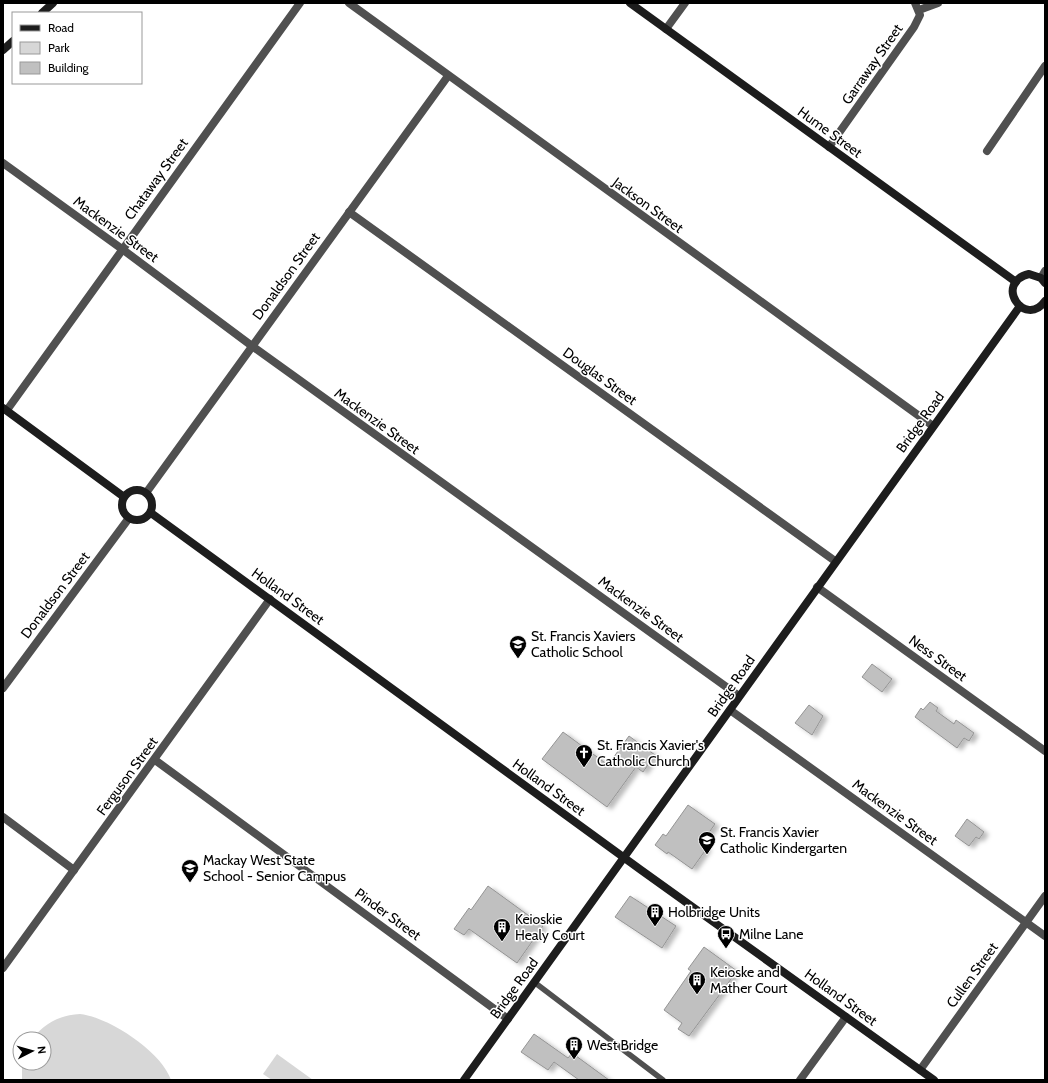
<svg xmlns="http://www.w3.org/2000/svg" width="1048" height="1083" font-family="Cabin,sans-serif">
<defs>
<filter id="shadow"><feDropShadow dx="4.5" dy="2.5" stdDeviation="2" flood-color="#0004"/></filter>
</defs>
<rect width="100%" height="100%" fill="#fff"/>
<g fill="#d7d7d7">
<path d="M 80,1014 C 109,1017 162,1052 171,1080 L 22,1080 L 22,1063 L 44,1063 L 44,1039 L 32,1039 C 45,1023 60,1015 80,1014 Z"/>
<path d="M 277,1054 L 313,1080 L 272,1080 L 263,1074 Z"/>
</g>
<g fill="#c0c0c0" stroke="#949494" filter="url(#shadow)">
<path d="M 872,664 L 892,679 L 882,692 L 862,677 Z"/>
<path d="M 930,702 L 938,708 L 936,711 L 954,724 L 956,720 L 974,733 L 969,741 L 964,738 L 957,748 L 915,717 L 921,708 L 923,710 Z"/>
<path d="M 809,705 L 823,716 L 812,735 L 795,723 Z"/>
<path d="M 563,732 L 608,765 L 629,736 L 655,755 L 643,772 L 636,767 L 607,807 L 542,759 Z"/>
<path d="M 688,805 L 715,824 L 701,844 L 707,848 L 692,869 L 668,852 L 667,854 L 655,845 L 663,834 L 666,836 Z"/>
<path d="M 967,819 L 984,832 L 979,839 L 976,837 L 969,846 L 955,836 Z"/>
<path d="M 488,886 L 543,926 L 517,963 L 469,929 L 464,935 L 454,929 L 469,908 L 471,910 Z"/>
<path d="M 630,896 L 676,926 L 662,948 L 615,917 Z"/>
<path d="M 704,947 L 737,971 L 689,1036 L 678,1029 L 682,1023 L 664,1010 L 691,971 L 688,969 Z"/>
<path d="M 534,1034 L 568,1058 L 572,1053 L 609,1080 L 579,1080 L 554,1062 L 548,1070 L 521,1052 Z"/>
</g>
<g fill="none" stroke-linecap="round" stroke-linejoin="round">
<path stroke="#505050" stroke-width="5.5" d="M 534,982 L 663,1080"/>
<g stroke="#505050" stroke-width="8">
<path d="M 349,3 L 933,426"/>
<path d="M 919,10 L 938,3"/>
<path d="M 666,29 L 685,3"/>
<path d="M 829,147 L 914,27 L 920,15 L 915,3"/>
<path d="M 987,151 L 1045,66"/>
<path d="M 3,163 L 122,249 L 252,346 L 739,696"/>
<path d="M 349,212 L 835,561"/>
<path d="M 1041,278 L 1045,271"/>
<path d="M 7,410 L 300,3"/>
<path d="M 146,493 L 448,76"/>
<path d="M 817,587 L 1045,751"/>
<path d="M 3,688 L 129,518"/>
<path d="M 730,710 L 1045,936"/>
<path d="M 155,760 L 508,1019"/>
<path d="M 3,817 L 74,870"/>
<path d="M 3,968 L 270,599"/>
<path d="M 920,1070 L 1045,896"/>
<path d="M 800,1080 L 846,1017"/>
</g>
<g stroke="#1d1d1d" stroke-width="8">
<path d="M 630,3 L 1016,282"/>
<path d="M 42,13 L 53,3"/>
<path d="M 3,50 L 13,41"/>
<path d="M 1045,283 L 1041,278 L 1029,274 C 993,283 1025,329 1045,301"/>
<path d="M 3,408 L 124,497"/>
<circle cx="137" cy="505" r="15"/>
<path d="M 151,513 L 641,870 L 934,1080"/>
<path d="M 464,1080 L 1020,306"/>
</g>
</g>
<defs>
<symbol id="school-pin" viewBox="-11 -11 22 30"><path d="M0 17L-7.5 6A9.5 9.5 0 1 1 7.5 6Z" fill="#000" stroke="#fff"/><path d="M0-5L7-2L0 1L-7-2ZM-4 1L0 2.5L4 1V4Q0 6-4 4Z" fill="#fff"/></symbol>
<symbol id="church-pin" viewBox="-11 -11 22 30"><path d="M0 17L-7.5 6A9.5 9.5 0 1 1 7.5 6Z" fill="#000" stroke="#fff"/><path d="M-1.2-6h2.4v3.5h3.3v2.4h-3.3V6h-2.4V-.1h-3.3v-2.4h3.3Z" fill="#fff"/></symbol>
<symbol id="building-pin" viewBox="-11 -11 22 30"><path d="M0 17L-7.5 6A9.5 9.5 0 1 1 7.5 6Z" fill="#000" stroke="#fff"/><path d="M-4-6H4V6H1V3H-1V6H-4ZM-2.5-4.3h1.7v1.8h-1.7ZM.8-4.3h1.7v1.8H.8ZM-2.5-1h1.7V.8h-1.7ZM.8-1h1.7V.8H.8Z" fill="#fff"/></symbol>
<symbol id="bus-pin" viewBox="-11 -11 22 30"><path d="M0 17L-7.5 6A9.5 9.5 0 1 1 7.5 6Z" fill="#000" stroke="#fff"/><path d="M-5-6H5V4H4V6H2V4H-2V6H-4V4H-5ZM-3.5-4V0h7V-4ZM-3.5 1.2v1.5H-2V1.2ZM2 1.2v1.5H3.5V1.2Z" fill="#fff"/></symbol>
</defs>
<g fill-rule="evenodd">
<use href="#school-pin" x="508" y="634" width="20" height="27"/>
<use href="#church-pin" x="574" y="743" width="20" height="27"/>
<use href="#school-pin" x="697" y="830" width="20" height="27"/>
<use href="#school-pin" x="180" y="858" width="20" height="27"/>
<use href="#building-pin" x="645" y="902" width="20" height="27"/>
<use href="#building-pin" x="492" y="917" width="20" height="27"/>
<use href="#bus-pin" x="716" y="924" width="20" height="27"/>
<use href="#building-pin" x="687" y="970" width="20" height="27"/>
<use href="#building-pin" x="564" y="1035" width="20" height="27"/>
</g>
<g text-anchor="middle" stroke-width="3" stroke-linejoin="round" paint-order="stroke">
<g font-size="14" fill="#000" stroke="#fff">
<text transform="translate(872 64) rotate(-55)" y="5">Garraway Street</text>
<text transform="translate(830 132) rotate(36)" y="5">Hume Street</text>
<text transform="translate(156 179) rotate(-54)" y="5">Chataway Street</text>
<text transform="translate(648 205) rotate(36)" y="5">Jackson Street</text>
<text transform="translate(116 229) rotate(36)" y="5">Mackenzie Street</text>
<text transform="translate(286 276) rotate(-54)" y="5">Donaldson Street</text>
<text transform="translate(600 376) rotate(36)" y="5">Douglas Street</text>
<text transform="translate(377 421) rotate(36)" y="5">Mackenzie Street</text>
<text transform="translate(920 422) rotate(-54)" y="5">Bridge Road</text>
<text transform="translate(55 595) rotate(-53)" y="5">Donaldson Street</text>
<text transform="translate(288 596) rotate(36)" y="5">Holland Street</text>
<text transform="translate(641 609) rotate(36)" y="5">Mackenzie Street</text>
<text transform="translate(938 658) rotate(36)" y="5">Ness Street</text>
<text transform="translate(731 686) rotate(-55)" y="5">Bridge Road</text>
<text transform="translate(127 776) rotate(-54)" y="5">Ferguson Street</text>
<text transform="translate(549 787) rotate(36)" y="5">Holland Street</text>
<text transform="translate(895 812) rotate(36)" y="5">Mackenzie Street</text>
<text transform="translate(388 914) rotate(36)" y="5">Pinder Street</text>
<text transform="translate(972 975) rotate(-54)" y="5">Cullen Street</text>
<text transform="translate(514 988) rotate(-54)" y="5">Bridge Road</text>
<text transform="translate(841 997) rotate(36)" y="5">Holland Street</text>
</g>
<g font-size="14" fill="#000" stroke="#fff" text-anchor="start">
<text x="531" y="641">St. Francis Xaviers<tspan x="531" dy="16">Catholic School</tspan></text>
<text x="597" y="750">St. Francis Xavier's<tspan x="597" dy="16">Catholic Church</tspan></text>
<text x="720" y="837">St. Francis Xavier<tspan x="720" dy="16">Catholic Kindergarten</tspan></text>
<text x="203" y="865">Mackay West State<tspan x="203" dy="16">School - Senior Campus</tspan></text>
<text x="668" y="917">Holbridge Units</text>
<text x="515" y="924">Keioskie<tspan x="515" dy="16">Healy Court</tspan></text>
<text x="739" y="939">Milne Lane</text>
<text x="710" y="977">Keioske and<tspan x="710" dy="16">Mather Court</tspan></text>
<text x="587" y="1050">West Bridge</text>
</g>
</g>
<rect width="1048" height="1083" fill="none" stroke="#000000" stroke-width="8"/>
<rect x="12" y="12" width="130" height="72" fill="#ffffff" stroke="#999999"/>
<rect x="20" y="25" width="20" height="6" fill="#1d1d1d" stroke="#999999"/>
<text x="48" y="32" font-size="12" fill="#000000">Road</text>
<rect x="20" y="42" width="20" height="12" fill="#d7d7d7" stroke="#999999"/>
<text x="48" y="52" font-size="12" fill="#000000">Park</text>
<rect x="20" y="62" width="20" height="12" fill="#c0c0c0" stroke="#999999"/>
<text x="48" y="72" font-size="12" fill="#000000">Building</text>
<g transform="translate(32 1051) rotate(84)"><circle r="19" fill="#ffffff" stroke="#999999"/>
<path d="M0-3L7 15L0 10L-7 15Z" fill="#000000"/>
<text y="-6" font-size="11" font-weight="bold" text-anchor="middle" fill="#000000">N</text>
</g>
</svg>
